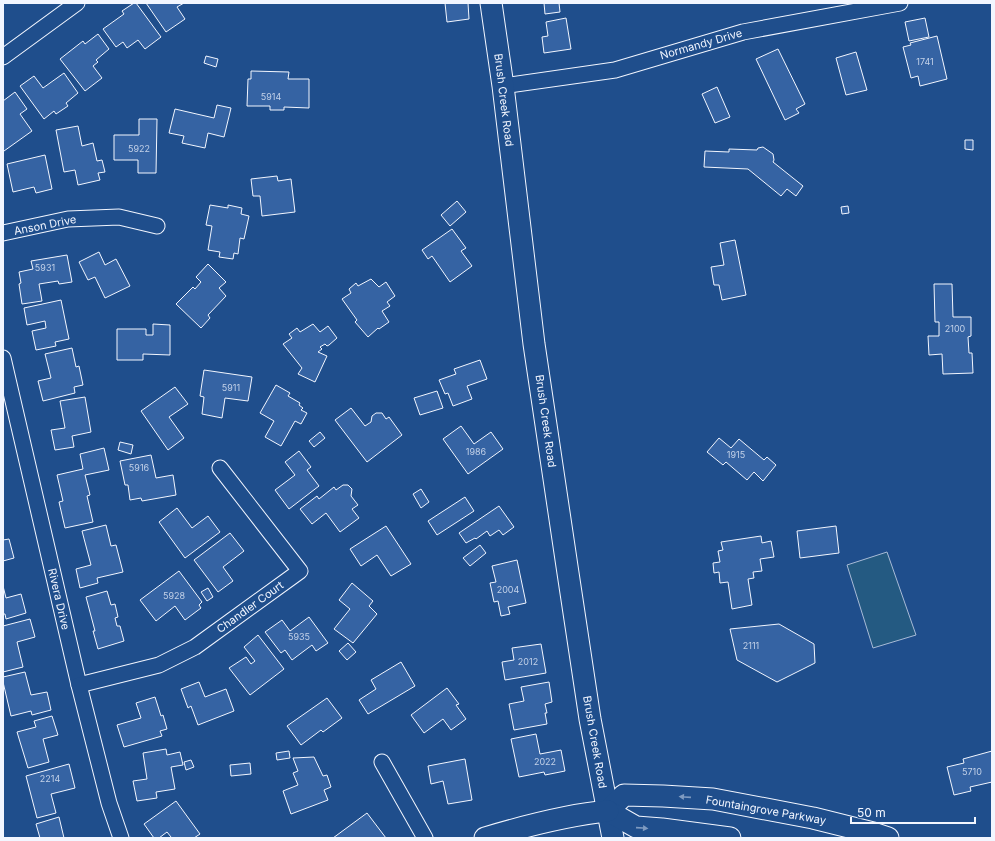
<svg xmlns="http://www.w3.org/2000/svg" width="995" height="841" font-family="Inter,sans-serif">
<rect width="100%" height="100%" fill="#1f4e8c"/>
<path fill="#245a82" stroke="#a8bbd7" d="M 887,552 L 916,635 L 873,648 L 847,565 Z"/>
<g fill="#3563a3" stroke="#f2f6ff">
<path d="M 134,3 L 136,3 L 161,37 L 145,49 L 138,40 L 127,48 L 123,42 L 116,47 L 103,29 L 124,14 L 122,11 Z"/>
<path d="M 146,3 L 184,3 L 177,7 L 185,19 L 166,32 Z"/>
<path d="M 445,3 L 468,3 L 469,19 L 447,22 Z"/>
<path d="M 544,3 L 559,3 L 560,12 L 545,14 Z"/>
<path d="M 566,18 L 571,49 L 544,53 L 542,37 L 548,36 L 546,22 Z"/>
<path d="M 925,18 L 929,37 L 909,41 L 905,22 Z"/>
<path d="M 98,34 L 109,49 L 96,60 L 98,62 L 93,66 L 102,78 L 85,91 L 60,59 L 83,41 L 85,44 Z"/>
<path d="M 937,36 L 947,79 L 920,86 L 918,76 L 911,78 L 903,47 L 911,45 L 910,43 Z"/>
<path d="M 778,49 L 805,104 L 796,109 L 799,113 L 785,120 L 756,59 Z"/>
<path d="M 856,52 L 867,90 L 846,95 L 836,58 Z"/>
<path d="M 206,56 L 218,59 L 216,67 L 204,63 Z"/>
<path d="M 251,71 L 289,72 L 288,79 L 309,79 L 309,108 L 284,107 L 284,110 L 270,110 L 270,106 L 247,106 L 248,79 L 251,79 Z"/>
<path d="M 64,73 L 78,93 L 66,103 L 68,106 L 56,114 L 54,111 L 44,119 L 20,86 L 34,76 L 43,88 Z"/>
<path d="M 717,87 L 730,117 L 715,123 L 702,94 Z"/>
<path d="M 15,92 L 27,109 L 20,114 L 32,131 L 4,151 L 3,150 L 3,101 Z"/>
<path d="M 217,105 L 231,108 L 224,137 L 208,133 L 205,148 L 182,143 L 184,136 L 169,133 L 175,109 L 214,118 Z"/>
<path d="M 139,119 L 157,119 L 156,173 L 138,173 L 138,160 L 114,160 L 114,135 L 139,135 Z"/>
<path d="M 78,126 L 82,146 L 93,143 L 97,161 L 102,160 L 105,172 L 98,173 L 100,180 L 78,185 L 75,170 L 64,172 L 56,130 Z"/>
<path d="M 965,140 L 973,140 L 973,150 L 965,149 Z"/>
<path d="M 763,147 L 773,154 L 774,160 L 773,162 L 803,186 L 796,196 L 787,189 L 781,196 L 748,169 L 704,167 L 705,151 L 729,152 L 729,149 L 757,150 L 758,148 Z"/>
<path d="M 45,155 L 52,189 L 36,193 L 34,187 L 13,192 L 7,164 Z"/>
<path d="M 277,176 L 278,181 L 291,179 L 295,212 L 262,216 L 260,196 L 253,196 L 251,179 Z"/>
<path d="M 457,201 L 466,212 L 450,226 L 441,215 Z"/>
<path d="M 210,205 L 228,208 L 228,205 L 242,208 L 241,214 L 249,216 L 244,239 L 240,238 L 238,254 L 234,253 L 233,259 L 219,257 L 220,252 L 208,250 L 212,226 L 206,225 Z"/>
<path d="M 848,206 L 849,213 L 842,214 L 841,207 Z"/>
<path d="M 452,229 L 466,248 L 461,251 L 472,266 L 450,282 L 432,256 L 428,259 L 422,250 Z"/>
<path d="M 735,240 L 746,295 L 722,300 L 719,285 L 714,285 L 711,267 L 724,265 L 720,243 Z"/>
<path d="M 99,252 L 105,265 L 116,259 L 130,286 L 105,298 L 95,277 L 88,280 L 79,262 Z"/>
<path d="M 67,255 L 72,282 L 59,284 L 58,281 L 39,284 L 42,301 L 22,304 L 19,284 L 21,283 L 19,272 L 33,269 L 31,261 Z"/>
<path d="M 208,264 L 226,282 L 219,288 L 226,296 L 208,315 L 210,318 L 201,328 L 176,304 L 193,287 L 195,289 L 201,282 L 196,277 Z"/>
<path d="M 371,279 L 379,287 L 386,282 L 395,296 L 387,302 L 390,306 L 382,311 L 389,322 L 379,329 L 378,328 L 368,337 L 355,322 L 357,320 L 342,299 L 351,293 L 349,289 L 356,283 L 358,286 Z"/>
<path d="M 934,284 L 952,284 L 953,317 L 971,317 L 971,336 L 968,337 L 969,353 L 972,353 L 973,373 L 943,374 L 942,354 L 929,355 L 928,336 L 939,336 L 939,322 L 935,322 Z"/>
<path d="M 61,300 L 69,339 L 55,342 L 56,346 L 36,350 L 32,331 L 46,328 L 45,321 L 27,325 L 24,308 Z"/>
<path d="M 153,324 L 170,325 L 170,355 L 143,354 L 143,360 L 117,360 L 117,329 L 146,329 L 146,335 L 153,335 Z"/>
<path d="M 313,324 L 320,332 L 328,326 L 337,338 L 329,345 L 327,346 L 325,344 L 320,347 L 322,349 L 318,352 L 327,356 L 315,382 L 298,374 L 302,368 L 283,344 L 292,338 L 289,334 L 297,328 L 300,332 Z"/>
<path d="M 72,348 L 76,367 L 79,366 L 83,385 L 74,387 L 75,393 L 43,401 L 38,381 L 51,378 L 45,354 Z"/>
<path d="M 480,360 L 487,379 L 467,386 L 472,399 L 453,406 L 448,393 L 445,394 L 439,380 L 456,374 L 454,369 Z"/>
<path d="M 204,370 L 252,377 L 248,401 L 225,398 L 222,418 L 202,414 L 204,397 L 200,396 Z"/>
<path d="M 276,385 L 290,393 L 288,396 L 300,403 L 299,405 L 303,408 L 301,410 L 307,413 L 301,424 L 295,421 L 281,446 L 265,437 L 274,421 L 260,413 Z"/>
<path d="M 175,387 L 188,404 L 169,417 L 184,438 L 168,450 L 141,411 Z"/>
<path d="M 437,391 L 443,408 L 420,415 L 414,398 Z"/>
<path d="M 85,397 L 91,432 L 72,436 L 74,447 L 55,450 L 51,430 L 65,428 L 60,401 Z"/>
<path d="M 351,408 L 365,426 L 371,422 L 372,416 L 376,413 L 382,413 L 386,419 L 389,417 L 402,435 L 367,462 L 335,420 Z"/>
<path d="M 461,426 L 474,444 L 491,432 L 503,449 L 468,474 L 443,439 Z"/>
<path d="M 320,432 L 325,438 L 314,447 L 309,441 Z"/>
<path d="M 719,438 L 731,448 L 739,439 L 764,460 L 767,457 L 776,465 L 763,481 L 754,472 L 747,480 L 726,462 L 723,465 L 707,452 Z"/>
<path d="M 120,442 L 133,445 L 131,454 L 118,450 Z"/>
<path d="M 104,448 L 109,470 L 85,475 L 90,495 L 87,496 L 93,522 L 65,528 L 59,502 L 63,501 L 57,475 L 83,469 L 80,454 Z"/>
<path d="M 299,451 L 311,467 L 307,470 L 319,486 L 289,509 L 275,490 L 295,475 L 285,462 Z"/>
<path d="M 151,455 L 156,478 L 173,475 L 176,495 L 142,501 L 141,498 L 130,500 L 128,485 L 125,485 L 120,461 Z"/>
<path d="M 343,485 L 348,485 L 352,489 L 351,496 L 358,505 L 352,509 L 359,518 L 340,532 L 326,513 L 312,524 L 300,509 L 317,496 L 319,499 L 334,487 L 336,490 Z"/>
<path d="M 421,489 L 429,502 L 421,508 L 413,494 Z"/>
<path d="M 465,497 L 474,511 L 437,535 L 428,521 Z"/>
<path d="M 499,506 L 514,527 L 503,535 L 499,530 L 490,536 L 487,531 L 476,539 L 475,538 L 466,543 L 459,533 Z"/>
<path d="M 177,508 L 192,528 L 208,516 L 220,532 L 185,558 L 159,522 Z"/>
<path d="M 106,525 L 111,546 L 116,545 L 123,572 L 97,578 L 98,583 L 80,588 L 76,569 L 91,565 L 82,531 Z"/>
<path d="M 386,526 L 411,564 L 391,576 L 377,555 L 361,566 L 350,549 Z"/>
<path d="M 836,526 L 839,553 L 800,558 L 797,531 Z"/>
<path d="M 230,533 L 244,551 L 223,567 L 233,581 L 218,592 L 194,560 Z"/>
<path d="M 761,536 L 762,543 L 771,541 L 774,557 L 760,559 L 762,571 L 753,572 L 754,578 L 748,579 L 752,605 L 732,609 L 728,582 L 720,583 L 719,572 L 714,573 L 713,563 L 720,562 L 718,551 L 723,550 L 721,542 Z"/>
<path d="M 9,539 L 14,558 L 3,561 L 3,540 Z"/>
<path d="M 480,545 L 486,553 L 470,566 L 463,558 Z"/>
<path d="M 517,560 L 526,603 L 508,607 L 510,614 L 501,616 L 498,601 L 494,602 L 490,583 L 496,582 L 492,566 Z"/>
<path d="M 179,571 L 202,602 L 199,605 L 201,608 L 185,620 L 175,606 L 156,621 L 140,600 Z"/>
<path d="M 352,583 L 373,601 L 369,606 L 377,614 L 353,643 L 334,629 L 350,609 L 339,600 Z"/>
<path d="M 3,586 L 6,598 L 21,594 L 26,613 L 6,619 L 5,614 L 3,614 Z"/>
<path d="M 208,588 L 213,597 L 207,601 L 201,592 Z"/>
<path d="M 107,591 L 111,605 L 115,604 L 118,617 L 115,618 L 117,626 L 120,626 L 124,641 L 98,649 L 93,631 L 95,631 L 86,597 Z"/>
<path d="M 309,617 L 328,643 L 316,651 L 312,645 L 292,660 L 285,650 L 281,653 L 265,632 L 282,620 L 290,631 Z"/>
<path d="M 30,619 L 35,637 L 17,642 L 23,667 L 3,672 L 3,626 Z"/>
<path d="M 779,624 L 814,644 L 815,663 L 777,682 L 737,660 L 730,629 Z"/>
<path d="M 258,635 L 284,669 L 250,695 L 229,668 L 246,657 L 251,664 L 255,661 L 244,647 Z"/>
<path d="M 348,643 L 356,652 L 347,660 L 339,651 Z"/>
<path d="M 541,644 L 546,673 L 505,680 L 502,662 L 514,660 L 512,648 Z"/>
<path d="M 401,662 L 415,686 L 368,714 L 359,700 L 376,689 L 371,680 Z"/>
<path d="M 25,672 L 31,695 L 47,692 L 51,710 L 32,715 L 31,711 L 11,716 L 3,682 L 3,677 Z"/>
<path d="M 199,682 L 205,697 L 226,689 L 234,711 L 198,725 L 191,706 L 188,708 L 181,689 Z"/>
<path d="M 549,682 L 552,702 L 545,704 L 547,713 L 545,713 L 547,724 L 514,730 L 509,704 L 524,701 L 521,687 Z"/>
<path d="M 447,688 L 459,704 L 456,705 L 466,719 L 451,730 L 443,719 L 424,733 L 411,715 Z"/>
<path d="M 155,697 L 161,716 L 163,715 L 167,729 L 160,731 L 162,736 L 124,747 L 117,725 L 141,718 L 136,703 Z"/>
<path d="M 327,698 L 342,718 L 323,732 L 321,730 L 301,745 L 287,726 Z"/>
<path d="M 52,716 L 58,735 L 43,739 L 49,762 L 28,768 L 17,732 L 36,727 L 34,721 Z"/>
<path d="M 536,734 L 540,754 L 561,750 L 565,771 L 545,775 L 544,772 L 519,777 L 511,739 Z"/>
<path d="M 166,749 L 167,755 L 180,752 L 183,765 L 171,767 L 175,789 L 156,792 L 157,798 L 137,801 L 133,781 L 147,779 L 143,753 Z"/>
<path d="M 289,751 L 290,758 L 277,760 L 276,753 Z"/>
<path d="M 992,751 L 992,782 L 970,787 L 971,791 L 954,795 L 947,767 L 964,763 L 963,759 Z"/>
<path d="M 314,757 L 323,776 L 327,775 L 331,787 L 324,790 L 328,800 L 291,814 L 283,791 L 298,785 L 293,773 L 298,771 L 293,758 Z"/>
<path d="M 465,759 L 472,800 L 448,804 L 443,781 L 431,784 L 428,766 Z"/>
<path d="M 191,760 L 194,767 L 186,770 L 184,762 Z"/>
<path d="M 250,763 L 251,774 L 231,776 L 230,765 Z"/>
<path d="M 69,764 L 75,788 L 51,794 L 56,813 L 37,818 L 26,776 Z"/>
<path d="M 176,801 L 200,834 L 194,838 L 170,838 L 171,837 L 167,832 L 159,838 L 154,838 L 144,824 Z"/>
<path d="M 367,813 L 386,838 L 333,838 Z"/>
<path d="M 59,817 L 64,838 L 40,838 L 36,824 Z"/>
</g>
<g fill="none" stroke-linecap="round" stroke-linejoin="round">
<defs>
<g id="street">
<path d="M 3,57 L 77,3"/>
<path d="M 503,86 L 615,70 L 743,32 L 900,3"/>
<path d="M 3,233 L 68,219 L 119,217 L 157,226"/>
<path d="M 3,358 L 79,685 L 109,803 L 121,838"/>
<path d="M 79,685 L 159,665 L 195,647 L 300,571 L 220,468"/>
<path d="M 382,762 L 425,838"/>
</g>
<g id="secondary">
<path d="M 491,3 L 503,86 L 534,344 L 568,573 L 590,719 L 613,838"/>
<path d="M 608,811 L 624,795 L 663,796 L 713,799 L 813,818 L 873,833 L 888,838"/>
<path d="M 608,811 L 636,827 L 662,829 L 730,838"/>
<path d="M 485,838 C 525,826 566,815 608,811"/>
</g>
</defs>
<use href="#street" stroke="#f2f6ff" stroke-width="17"/>
<use href="#secondary" stroke="#f2f6ff" stroke-width="23"/>
<use href="#street" stroke="#1f4e8c" stroke-width="15"/>
<use href="#secondary" stroke="#1f4e8c" stroke-width="21"/>
</g>
<defs><path id="oneway-solid" d="M-6-.8H1V-3.2L6.5 0L1 3.2V.8H-6Z"/></defs>
<g fill="#7e9ac0">
<use href="#oneway-solid" transform="translate(685 797) rotate(-176)"/>
<use href="#oneway-solid" transform="translate(642 828) rotate(4)"/>
</g>
<g text-anchor="middle" stroke-width="3" stroke-linejoin="round" paint-order="stroke">
<g font-size="9" fill="#c3d1e8">
<text x="925" y="65">1741</text>
<text x="271" y="100">5914</text>
<text x="139" y="152">5922</text>
<text x="45" y="271">5931</text>
<text x="955" y="332">2100</text>
<text x="231" y="391">5911</text>
<text x="476" y="455">1986</text>
<text x="736" y="458">1915</text>
<text x="139" y="471">5916</text>
<text x="508" y="593">2004</text>
<text x="174" y="599">5928</text>
<text x="299" y="640">5935</text>
<text x="751" y="649">2111</text>
<text x="528" y="665">2012</text>
<text x="545" y="765">2022</text>
<text x="972" y="775">5710</text>
<text x="50" y="782">2214</text>
</g>
<g font-size="11" fill="#f2f6ff" stroke="#1f4e8c">
<text transform="translate(701 44) rotate(-16)" y="4">Normandy Drive</text>
<text transform="translate(504 100) rotate(83)" y="4">Brush Creek Road</text>
<text transform="translate(45 225) rotate(-11)" y="4">Anson Drive</text>
<text transform="translate(546 421) rotate(82)" y="4">Brush Creek Road</text>
<text transform="translate(59 599) rotate(77)" y="4">Rivera Drive</text>
<text transform="translate(250 607) rotate(-36)" y="4">Chandler Court</text>
<text transform="translate(595 742) rotate(80)" y="4">Brush Creek Road</text>
<text transform="translate(766 810) rotate(10)" y="4">Fountaingrove Parkway</text>
</g>
</g>
<rect width="995" height="841" fill="none" stroke="#f2f6ff" stroke-width="8"/>
<path d="M851 817v6h124v-6" fill="none" stroke="#f2f6ff" stroke-width="2"/>
<text x="857" y="817" font-size="12" fill="#f2f6ff" stroke="#1f4e8c" stroke-width="3" paint-order="stroke">50 m</text>
</svg>
